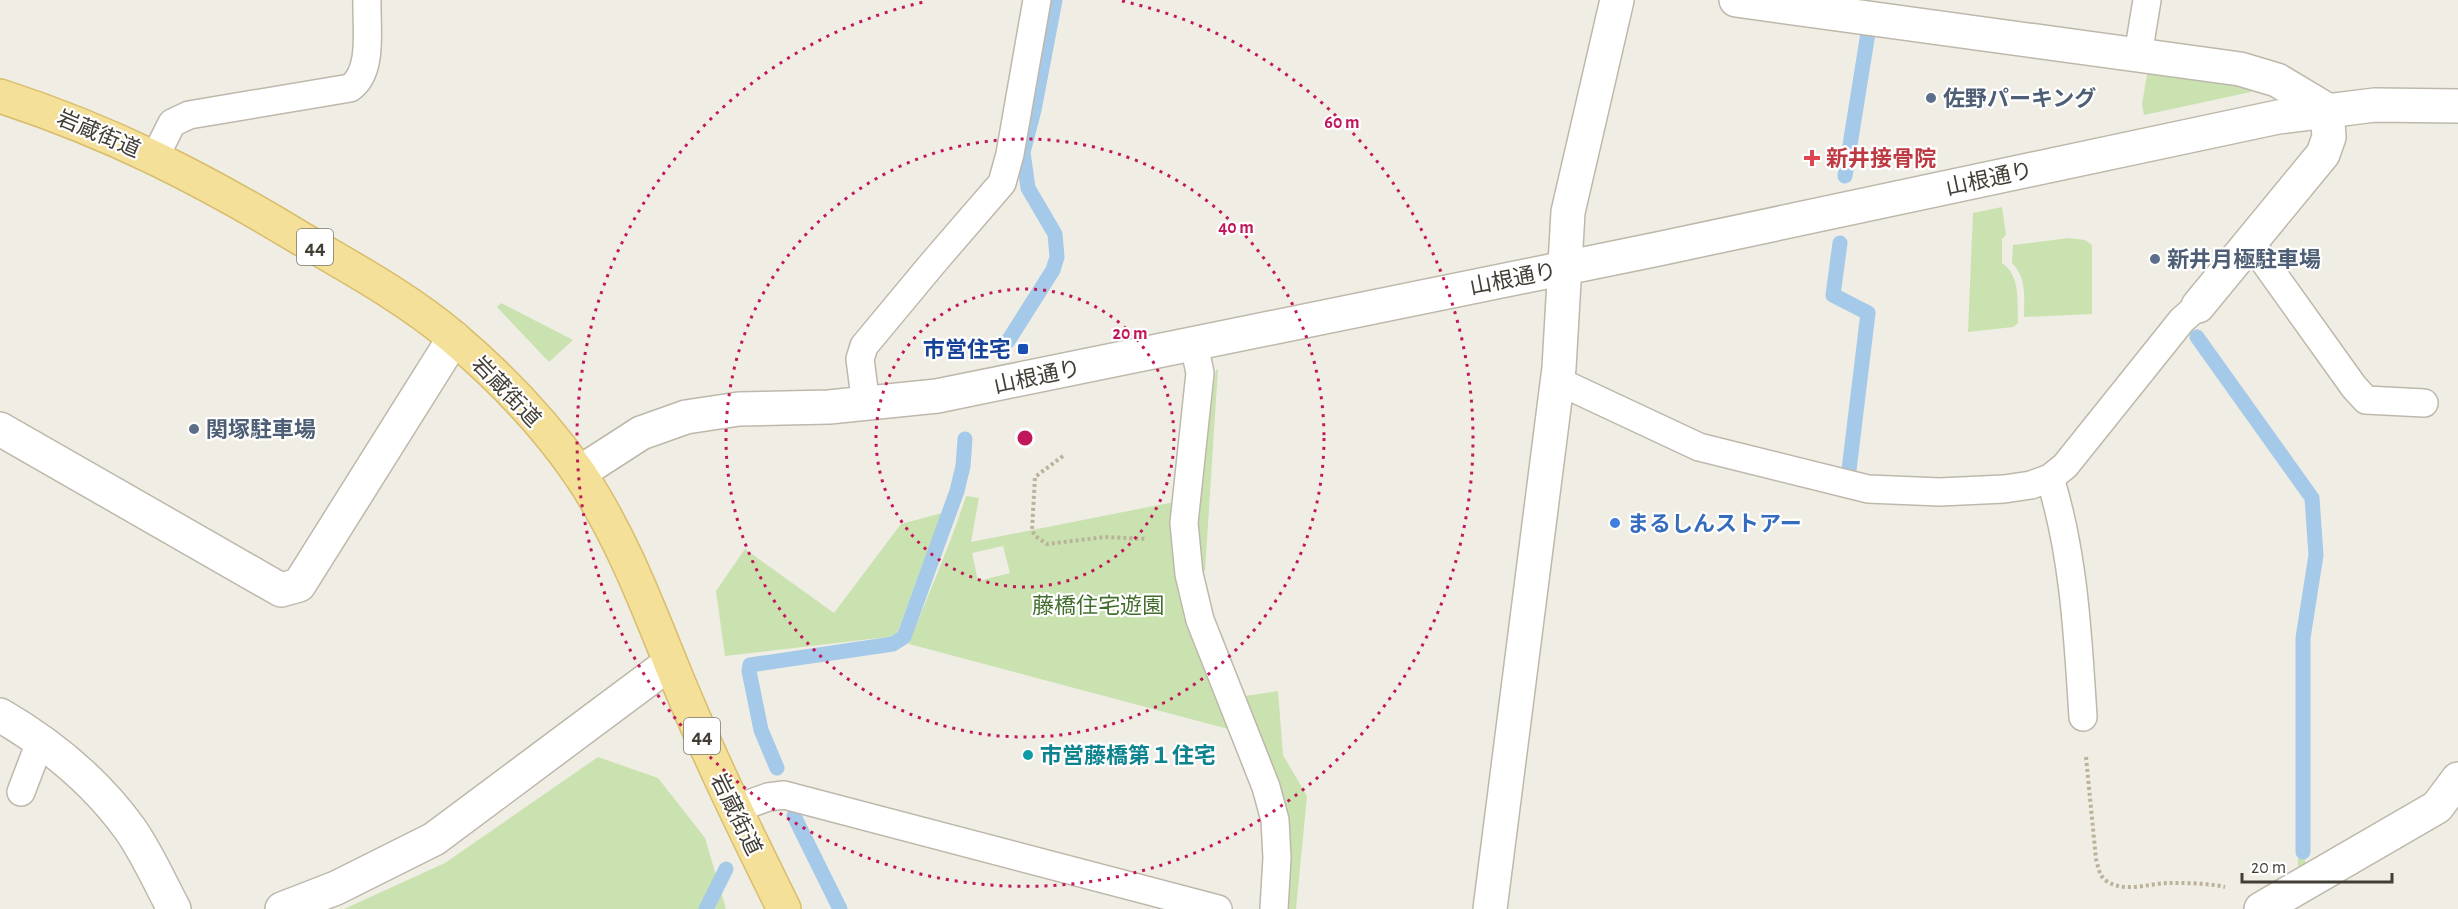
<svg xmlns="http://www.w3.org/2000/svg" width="2458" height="909" font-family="'Alegreya Sans','Noto Sans JP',sans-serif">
<rect width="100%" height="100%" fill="#f0ede4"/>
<g fill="#c9e2b0" fill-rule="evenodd">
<path d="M 2148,69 L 2248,86 L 2251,92 L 2144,115 L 2142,104 Z"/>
<path d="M 2002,207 L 2006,235 L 2002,239 L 2002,263 C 2021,276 2017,302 2018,323 L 2013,327 L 1968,332 L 1973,213 Z"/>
<path d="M 2069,238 L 2085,240 L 2092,245 L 2092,314 L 2024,317 C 2024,297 2027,278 2012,263 L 2013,245 Z"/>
<path d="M 501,303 L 573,340 L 549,362 L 497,307 Z"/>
<path d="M 2188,332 L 2199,335 L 2314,497 L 2318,555 L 2304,636 L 2305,869 L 2298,872 L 2297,637 L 2311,557 L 2308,499 Z"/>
<path d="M 1218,369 L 1205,571 L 1202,571 L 1197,520 L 1200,478 L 1216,370 Z"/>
<path d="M 966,496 L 979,498 L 971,542 L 1174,502 L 1232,730 L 909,644 C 928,594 950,546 966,496 ZM 1003,546 L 1010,573 L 978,581 L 972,553 Z"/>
<path d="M 942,513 L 896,636 L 725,656 L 716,591 L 745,549 L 834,613 L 901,524 Z"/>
<path d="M 1278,691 L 1283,755 L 1307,796 L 1296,909 L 1286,909 L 1288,821 L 1284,797 L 1245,696 Z"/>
<path d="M 598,757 L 658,778 L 705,838 L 726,909 L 344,909 L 445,863 Z"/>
</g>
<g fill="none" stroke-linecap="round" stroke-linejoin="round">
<g stroke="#a5c9e9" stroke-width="15">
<path d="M 1845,176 L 1868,33"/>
<path d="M 1840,243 L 1833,295 L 1868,313 L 1849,470"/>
<path d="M 2197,337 L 2312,498 L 2316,555 L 2303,638 L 2303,852"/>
<path d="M 1008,341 L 1053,270 L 1057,257 L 1055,234 L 1028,188 L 1023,152 L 1034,110 L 1055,0"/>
<path d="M 777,768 L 761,730 L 749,671 L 750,665 L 893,644 L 904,637 L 957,491 L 963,466 L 965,439"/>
<path d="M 794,816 L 840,909"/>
<path d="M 706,909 L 726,869"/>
</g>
<defs>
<g id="service">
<path d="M 2138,55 L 2147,0"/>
<path d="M 155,157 L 172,123 L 189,115 L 350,88 C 374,72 366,26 367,0"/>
<path d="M 2251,243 L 2354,387 L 2366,400 L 2424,403"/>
<path d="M 1194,344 L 1200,373 L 1184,523 L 1189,574 L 1200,620 L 1266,787 L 1275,820 L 1277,858 L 1274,909"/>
<path d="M 1558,381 L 1699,447 L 1868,489 L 1940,492 L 2004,489 L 2031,485 L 2050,478 L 2065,466 L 2182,320 L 2198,306"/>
<path d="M 866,405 L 860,359 L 864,346 L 933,263 L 1002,183 L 1010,154 L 1037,0"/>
<path d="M 2050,478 C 2074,555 2078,637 2083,717"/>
<path d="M 21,792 L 40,742"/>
<path d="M 735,809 L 768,797 L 784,795 L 1218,909"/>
</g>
<g id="minor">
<path d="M 1736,0 L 2240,69 L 2277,80 L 2327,110 L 2329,137 L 2323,154 L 2198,306"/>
<path d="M 0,429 L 281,590 L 299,585 L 454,338"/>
<path d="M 0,715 C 50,744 96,782 130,829 C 147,853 160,883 174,909"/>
<path d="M 282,909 L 336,888 L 434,839 L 670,663"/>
<path d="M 1490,909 L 1559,368 L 1568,212 L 1617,0"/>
<path d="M 2261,909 L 2437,807 L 2458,779"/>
</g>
<path id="tertiary" d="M 579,473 L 641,433 L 686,417 L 739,409 L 829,407 L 937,396 L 1658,249 L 2278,117 L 2375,105 L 2458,106"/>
<path id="primary" d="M 0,96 C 111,132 201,178 300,238 C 353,269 408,299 454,338 C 500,377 545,424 579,473 C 625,541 652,619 683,693 C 714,767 749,838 784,909"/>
</defs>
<use href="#service" stroke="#beb8ab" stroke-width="30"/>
<use href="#minor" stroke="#beb8ab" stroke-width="36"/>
<use href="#tertiary" stroke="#beb8ab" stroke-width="36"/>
<use href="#primary" stroke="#d8bd6b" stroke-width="36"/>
<g stroke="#bbb29a" stroke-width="4" stroke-dasharray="3 3" stroke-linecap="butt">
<path d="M 1063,456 L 1035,477 L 1032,530 L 1035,536 L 1047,544 L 1105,537 L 1147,539"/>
<path d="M 2086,757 L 2096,859 C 2098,866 2099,875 2105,880 C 2124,894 2149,883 2169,883 C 2187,883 2207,883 2225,887"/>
</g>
<use href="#service" stroke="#fff" stroke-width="27"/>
<use href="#minor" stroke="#fff" stroke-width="33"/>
<use href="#tertiary" stroke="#fff" stroke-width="33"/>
<use href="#primary" stroke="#f5e099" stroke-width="33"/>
</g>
<g fill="none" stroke="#c2185b" stroke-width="3" stroke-dasharray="3 6">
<circle cx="1025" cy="438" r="149"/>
<circle cx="1025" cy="438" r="299"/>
<path d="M1122 1A448 448 0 1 1 928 1"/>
</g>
<g fill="#5c6f8a" stroke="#fff" stroke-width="2">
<circle cx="1931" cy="98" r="6"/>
<circle cx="2155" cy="259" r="6"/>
<circle cx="194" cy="429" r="6"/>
</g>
<path fill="#e0444e" stroke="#fff" stroke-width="2" d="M1809 149h6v6h6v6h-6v6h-6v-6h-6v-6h6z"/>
<rect fill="#1a4fb4" stroke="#fff" stroke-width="2" x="1017" y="343" width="12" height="12" rx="3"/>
<circle fill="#3f7fe0" stroke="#fff" stroke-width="2" cx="1615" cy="523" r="6"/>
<circle fill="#0f9aa8" stroke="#fff" stroke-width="2" cx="1028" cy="755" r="6"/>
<g text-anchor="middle" stroke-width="4.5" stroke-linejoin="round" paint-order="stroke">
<g fill="#fff" stroke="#7b7872" stroke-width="1.5">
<rect x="297" y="229" width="36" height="36" rx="4.5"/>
<rect x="684" y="718" width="36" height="36" rx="4.5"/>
</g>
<g font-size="21" font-weight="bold" fill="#423e35">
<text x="315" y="254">44</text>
<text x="702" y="743">44</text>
</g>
<g font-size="22" font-weight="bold" fill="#4e5e75" stroke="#fff" text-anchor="start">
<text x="1943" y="106">佐野パーキング</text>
<text x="2167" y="267">新井月極駐車場</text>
<text x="206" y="437">関塚駐車場</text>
</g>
<g font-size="22" fill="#423e35" stroke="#fff">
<text transform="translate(99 133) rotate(23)" y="8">岩蔵街道</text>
<text transform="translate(1989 178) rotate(-12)" y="8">山根通り</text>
<text transform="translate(1513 278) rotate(-11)" y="8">山根通り</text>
<text transform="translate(1037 376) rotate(-12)" y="8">山根通り</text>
<text transform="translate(507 391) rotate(46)" y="8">岩蔵街道</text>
<text transform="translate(737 814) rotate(64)" y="8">岩蔵街道</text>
</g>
<g font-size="22" font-weight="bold" fill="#be3a42" stroke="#fff" text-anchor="start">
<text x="1826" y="166">新井接骨院</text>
</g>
<g font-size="22" font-weight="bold" fill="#164399" stroke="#fff" text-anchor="end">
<text x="1011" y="357">市営住宅</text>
</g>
<g font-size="22" font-weight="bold" fill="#366cbe" stroke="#fff" text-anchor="start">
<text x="1627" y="531">まるしんストアー</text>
</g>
<g font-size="22" fill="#436e2e" stroke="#fff">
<text x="1098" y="613">藤橋住宅遊園</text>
</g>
<g font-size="22" font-weight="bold" fill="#0d838f" stroke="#fff" text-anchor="start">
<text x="1040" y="763">市営藤橋第１住宅</text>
</g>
</g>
<circle cx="1025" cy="438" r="9" fill="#c2185b" stroke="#fff" stroke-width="3"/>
<g font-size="18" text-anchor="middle" font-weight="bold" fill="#c2185b" stroke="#fff" stroke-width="4.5" stroke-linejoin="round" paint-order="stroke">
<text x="1342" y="128">60 m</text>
<text x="1236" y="233">40 m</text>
<text x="1130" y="339">20 m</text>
</g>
<path d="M2242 873v9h150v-9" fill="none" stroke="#423e35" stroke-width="3"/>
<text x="2251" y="873" font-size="18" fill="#423e35" stroke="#ffffff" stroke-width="4.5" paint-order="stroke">20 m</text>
</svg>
